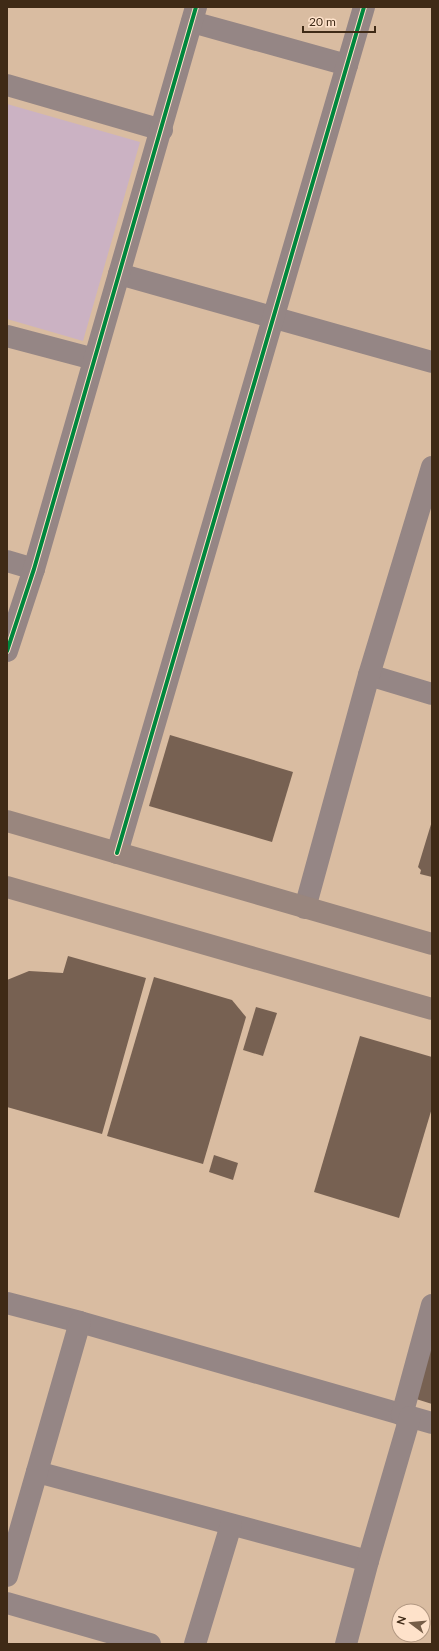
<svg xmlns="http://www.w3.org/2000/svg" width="439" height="1651" font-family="Lato,sans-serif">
<rect width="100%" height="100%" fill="#d9bca1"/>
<path fill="#cbb2c3" d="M 7,104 L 140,142 L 83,341 L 7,319 Z"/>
<g fill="#776152">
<path d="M 170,735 L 293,772 L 272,842 L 149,806 Z"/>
<path d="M 432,821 L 432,877 L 420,874 L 421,870 L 418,867 Z"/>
<path d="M 68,956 L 146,978 L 102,1134 L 7,1107 L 7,980 L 29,971 L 63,973 Z"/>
<path d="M 154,977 L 232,1000 L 246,1017 L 203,1164 L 107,1136 Z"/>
<path d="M 256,1007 L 277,1013 L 263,1056 L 243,1050 Z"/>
<path d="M 360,1036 L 432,1057 L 432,1108 L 399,1218 L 314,1192 Z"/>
<path d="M 214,1155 L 238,1163 L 233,1180 L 209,1172 Z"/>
<path d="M 432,1330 L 432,1404 L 413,1398 Z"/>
</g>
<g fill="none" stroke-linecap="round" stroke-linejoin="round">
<g stroke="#958685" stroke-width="22">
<path d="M 192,22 L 347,65"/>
<path d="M 7,85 L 162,130"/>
<path d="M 119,274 L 432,362"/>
<path d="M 7,336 L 94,359"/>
<path d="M 7,561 L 34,569"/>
<path d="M 7,651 L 34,569 L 196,7"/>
<path d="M 369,675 L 432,694"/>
<path d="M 117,853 L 364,7"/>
<path d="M 305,908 L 369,675 L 432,467"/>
<path d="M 7,1303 L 80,1322 L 432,1423"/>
<path d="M 402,1415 L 432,1305"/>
<path d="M 37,1472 L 368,1561"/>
<path d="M 7,1576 L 80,1322"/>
<path d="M 7,1603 L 150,1644"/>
<path d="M 195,1644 L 231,1525"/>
<path d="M 346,1644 L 368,1561 L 410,1417"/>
</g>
<g stroke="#99867e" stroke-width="22">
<path d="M 7,821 L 432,944"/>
<path d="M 7,887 L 432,1009"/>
</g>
<defs>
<g id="cycleway">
<path d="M 7,651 L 34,569 L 196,7"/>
<path d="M 117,853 L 364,7"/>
</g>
</defs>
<use href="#cycleway" stroke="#fee2ca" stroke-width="6"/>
<use href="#cycleway" stroke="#00873e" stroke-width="4"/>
</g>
<rect width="439" height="1651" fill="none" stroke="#3f2a16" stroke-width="16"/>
<g transform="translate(411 1623) rotate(286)"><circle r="19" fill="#fee2ca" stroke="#b29882"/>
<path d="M0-3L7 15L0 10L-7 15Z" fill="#755d47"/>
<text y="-6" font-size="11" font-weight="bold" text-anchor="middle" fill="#3f2a16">N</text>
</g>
<path d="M303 26v6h72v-6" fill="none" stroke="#3f2a16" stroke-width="2"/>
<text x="309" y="26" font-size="12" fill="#3f2a16" stroke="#fee2ca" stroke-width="3" paint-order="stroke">20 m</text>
</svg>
